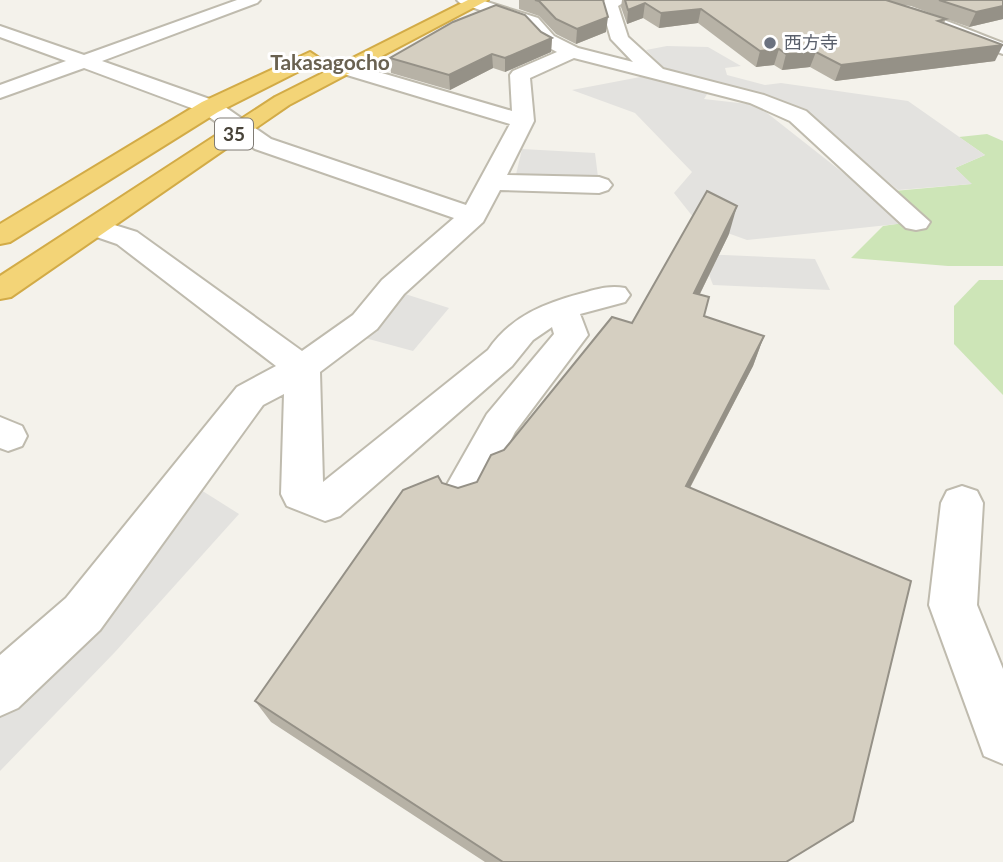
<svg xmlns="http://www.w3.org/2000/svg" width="1003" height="862" font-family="Lato,'Noto Sans JP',sans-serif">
<rect width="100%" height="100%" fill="#f4f2eb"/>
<g fill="#cde5b7">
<path d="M 987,134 L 1003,141 L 1003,266 L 948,266 L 851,258 L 883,226 L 916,221 L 883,192 L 971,184 L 955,168 L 985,155 L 959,137 Z"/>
<path d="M 979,280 L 1003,280 L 1003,395 L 954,344 L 954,306 Z"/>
</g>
<g fill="#e3e2df">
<path d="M 667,46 L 708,47 L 741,66 L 725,68 L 727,75 L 765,85 L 781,83 L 908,101 L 985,155 L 955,168 L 972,184 L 898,190 L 804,112 L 778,100 L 668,72 L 646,50 Z"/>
<path d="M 656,74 L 711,88 L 704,99 L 757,105 L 870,194 L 916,222 L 747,240 L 697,222 L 674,193 L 692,172 L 635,113 L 572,90 Z"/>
<path d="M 522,149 L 595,153 L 599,185 L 514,183 Z"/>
<path d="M 701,254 L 815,259 L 830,290 L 713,285 Z"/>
<path d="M 402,293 L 449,308 L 413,351 L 365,338 Z"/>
<path d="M 201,490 L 239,514 L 115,652 L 0,771 L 0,709 L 187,498 Z"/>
</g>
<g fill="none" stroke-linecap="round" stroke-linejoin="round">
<defs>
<g id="minor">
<path d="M 237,0 L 260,0 L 257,3 L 102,61 L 218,102 L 271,139 L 466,205 L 510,124 L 337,72 L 334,68 L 337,64 L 351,64 L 512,111 L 510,75 L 513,71 L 557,52 L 542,44 L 526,26 L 460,3 L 457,0 L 481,0 L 538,18 L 554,36 L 578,48 L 633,62 L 611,39 L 601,4 L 605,0 L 628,0 L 618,6 L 628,37 L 663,69 L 764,95 L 806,111 L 930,222 L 926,228 L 916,230 L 906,228 L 790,121 L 750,103 L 574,58 L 530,78 L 534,121 L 507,175 L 599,177 L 608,180 L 612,185 L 608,190 L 599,193 L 500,190 L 483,222 L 404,294 L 377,329 L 320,372 L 323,482 L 488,350 C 511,316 545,303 583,293 C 597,289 610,285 625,288 L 630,295 L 625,302 L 580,314 L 588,335 L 515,432 L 476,509 L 461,514 L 446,509 L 440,497 L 487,414 L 554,334 L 552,327 L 533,340 L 512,366 L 340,516 L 325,521 L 287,506 L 281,494 L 284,394 L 263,405 L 100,630 L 18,708 L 0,716 L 0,655 L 66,598 L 237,387 L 276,366 L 117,244 L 85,233 L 81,227 L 85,221 L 95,219 L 137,232 L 302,351 L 353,315 L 382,280 L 454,218 L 255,149 L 202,112 L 84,68 L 0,98 L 0,85 L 66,61 L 0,37 L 0,26 L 84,55 Z"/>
<path d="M 852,0 C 904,0 955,25 1003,43 L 1003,54 L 932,28 L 855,3 Z"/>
<path d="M 0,417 L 22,426 L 27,436 L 22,446 L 8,451 L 0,448 Z"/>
<path d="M 962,486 L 977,491 L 983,503 L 977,605 L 1003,669 L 1003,764 L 984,756 L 929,605 L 941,503 L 947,491 Z"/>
</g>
<g id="highway">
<path d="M 468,0 L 488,0 L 289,105 L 11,297 L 0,299 L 0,276 L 275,97 Z"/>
<path d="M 310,52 L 319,58 L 317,62 L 218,112 L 10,242 L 0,244 L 0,224 L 202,102 Z"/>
</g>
</defs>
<use href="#minor" stroke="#bfbbae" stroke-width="4"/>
<use href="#highway" stroke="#d2ab47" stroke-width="4"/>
<use href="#minor" fill="#fff" fill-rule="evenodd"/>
<use href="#highway" fill="#f3d477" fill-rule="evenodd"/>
</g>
<g fill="#b7b2a6" fill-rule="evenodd">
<path d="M 519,0 L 603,0 L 606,32 L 576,44 L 556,34 L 539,16 L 519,9 Z"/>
<path d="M 622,0 L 1003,0 L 1003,19 L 969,27 L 946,19 L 944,23 L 995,61 L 835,81 L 810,67 L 782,70 L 774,65 L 756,67 L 698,23 L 659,28 L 643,18 L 627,24 L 621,7 ZM 902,5 L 911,6 L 943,18 Z"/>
<path d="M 541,32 L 552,38 L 551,52 L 505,72 L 493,68 L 450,90 L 391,73 L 390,58 Z"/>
<path d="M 729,234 L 700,294 L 704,316 L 764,336 L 753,366 L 690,488 L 786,862 L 485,862 L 271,722 L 255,701 L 442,483 L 458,488 L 477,482 L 504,450 L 632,323 Z"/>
</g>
<g fill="#959187">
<path d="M 645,3 L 643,18 L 627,24 L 628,10 Z"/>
<path d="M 1003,6 L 1003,19 L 969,27 L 976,12 Z"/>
<path d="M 701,9 L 698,23 L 659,28 L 661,13 Z"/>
<path d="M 608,17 L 606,32 L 576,44 L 577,29 Z"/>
<path d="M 552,38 L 551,52 L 505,72 L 505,58 Z"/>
<path d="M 1003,45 L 995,61 L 835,81 L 841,65 Z"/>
<path d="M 779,49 L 774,65 L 756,67 L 760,51 Z"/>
<path d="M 816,52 L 810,67 L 782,70 L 786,54 Z"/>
<path d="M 492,54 L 493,68 L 450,90 L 449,75 Z"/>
<path d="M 737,206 L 729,234 L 686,322 L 694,293 Z"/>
<path d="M 764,336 L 753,366 L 676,514 L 686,486 Z"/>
</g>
<g fill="#d5cfc1" stroke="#959187" stroke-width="2">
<path d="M 535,0 L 603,0 L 608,17 L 577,29 L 556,19 L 539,1 Z"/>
<path d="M 625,0 L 886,0 L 946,19 L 938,21 L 1003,45 L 841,65 L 816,52 L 786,54 L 779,49 L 760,51 L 701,9 L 661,13 L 645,3 L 628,10 Z"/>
<path d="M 939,0 L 1003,0 L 1003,6 L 976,12 Z"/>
<path d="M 496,5 L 525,15 L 541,32 L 552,38 L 505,58 L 492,54 L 449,75 L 390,58 L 453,22 Z"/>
<path d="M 707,191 L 737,206 L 694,293 L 709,297 L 704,316 L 764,336 L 686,486 L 911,581 L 853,821 L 786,862 L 503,862 L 255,701 L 403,490 L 438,476 L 442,483 L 458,488 L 477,482 L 491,455 L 504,450 L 612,317 L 632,323 Z"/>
</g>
<circle fill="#6b7280" stroke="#fff" stroke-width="2.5" cx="770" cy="43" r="7"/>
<g text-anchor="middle" stroke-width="6" stroke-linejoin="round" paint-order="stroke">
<g font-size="18" fill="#5b616d" stroke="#fff" text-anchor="start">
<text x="784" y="49">西方寺</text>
</g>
<rect fill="#fff" stroke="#7f7b74" stroke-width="2" x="215" y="118.5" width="38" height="31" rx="5"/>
<g font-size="19" font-weight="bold" fill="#484339">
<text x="234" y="141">35</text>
</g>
<g font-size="21" font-weight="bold" fill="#6a6251" stroke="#fff">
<text x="330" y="70">Takasagocho</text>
</g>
</g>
</svg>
